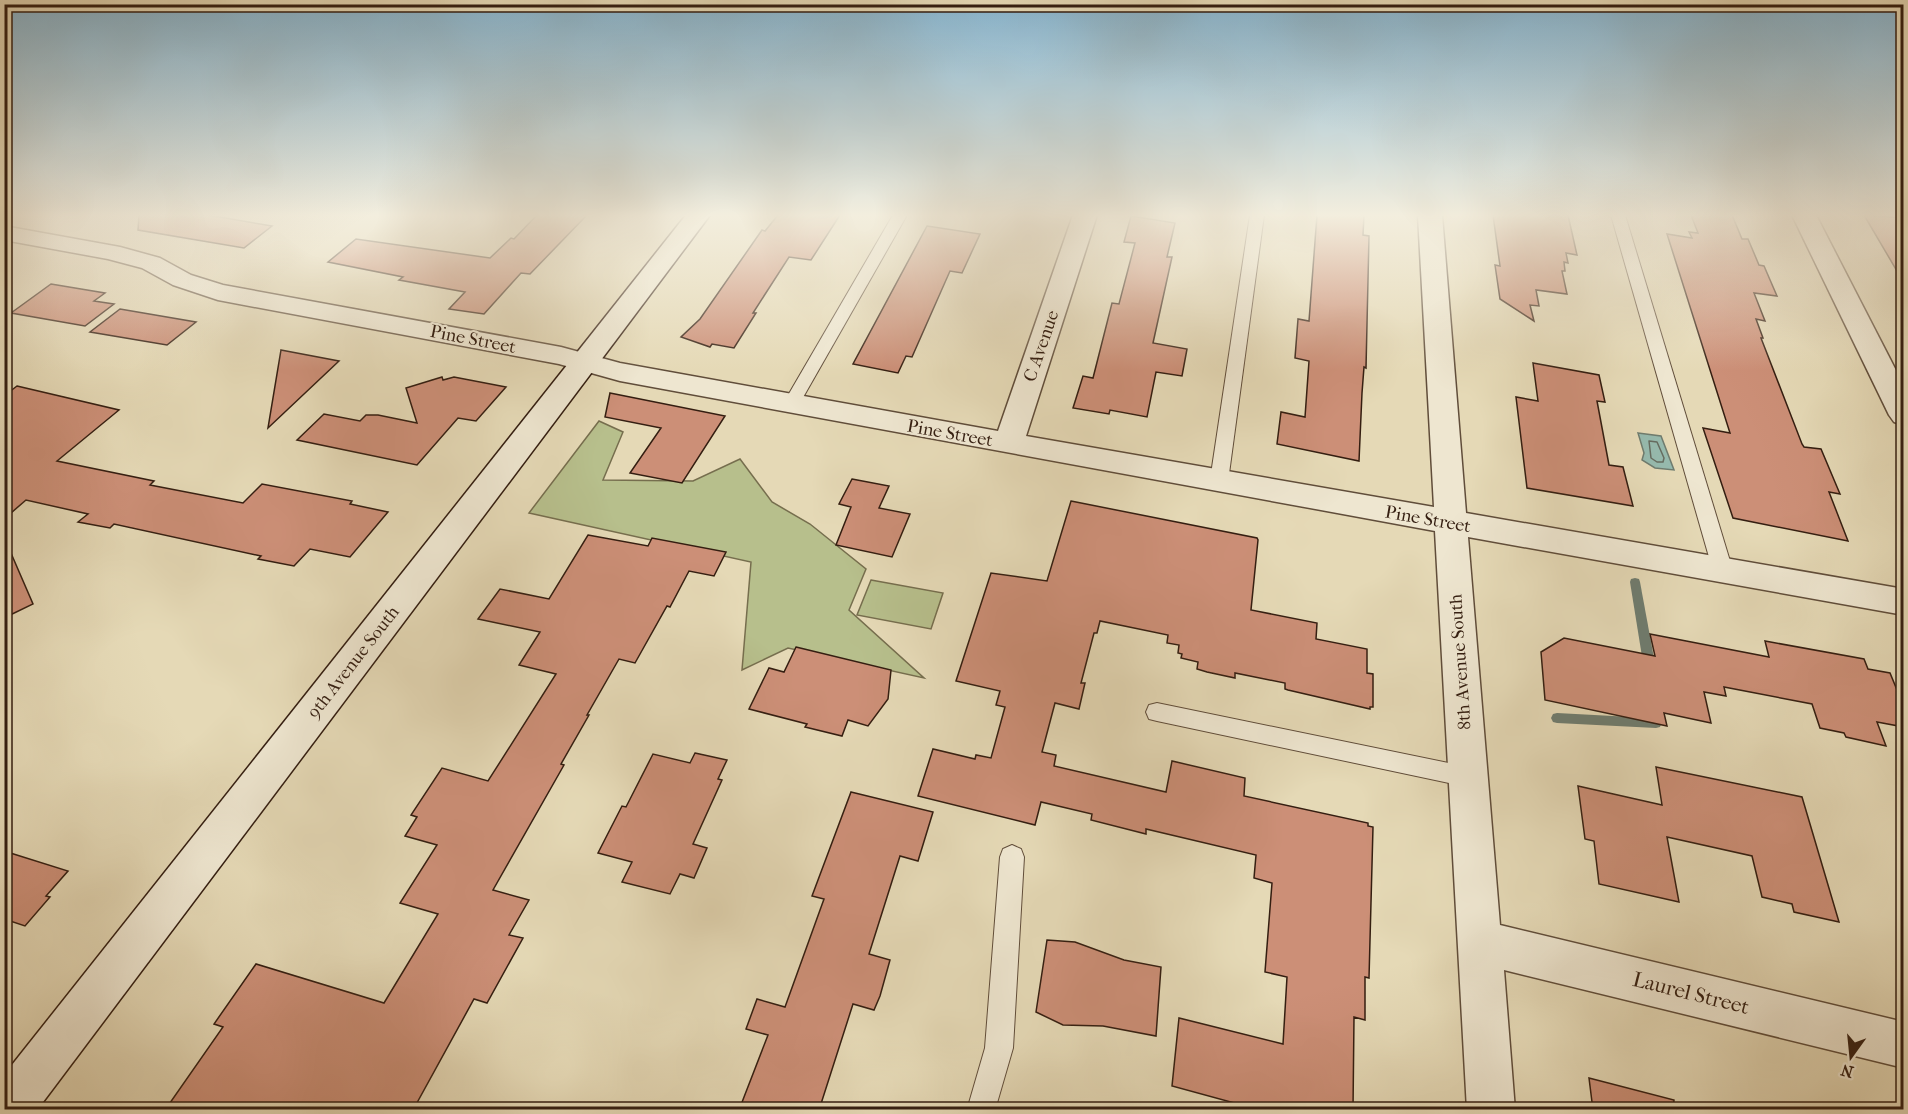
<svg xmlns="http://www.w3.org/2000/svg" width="1908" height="1114" font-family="'IM FELL French Canon',serif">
<rect width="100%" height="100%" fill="#e5d9b6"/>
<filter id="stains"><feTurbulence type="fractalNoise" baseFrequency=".00333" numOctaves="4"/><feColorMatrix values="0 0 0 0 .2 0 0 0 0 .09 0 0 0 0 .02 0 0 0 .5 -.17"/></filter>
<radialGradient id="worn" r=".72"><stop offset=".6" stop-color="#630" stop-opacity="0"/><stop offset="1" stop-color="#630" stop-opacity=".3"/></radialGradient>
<g fill="#b7bf8c" stroke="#766e4e" stroke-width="1.5">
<path d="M 599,421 L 623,432 L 603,480 L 693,481 L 740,459 L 772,502 L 810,524 L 866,569 L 849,610 L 924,678 L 788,648 L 742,670 L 751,562 L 529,513 Z"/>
<path d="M 871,580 L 943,593 L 931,629 L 857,615 Z"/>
</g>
<path fill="#96baae" stroke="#6f7c6f" stroke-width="1.5" d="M 1638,433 L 1661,436 L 1674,470 L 1655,468 L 1642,460 L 1644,453 Z"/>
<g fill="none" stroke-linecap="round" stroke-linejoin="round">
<path stroke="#656c60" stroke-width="1.5" d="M 1649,441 L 1657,442 L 1664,458 L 1663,462 L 1657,462 L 1651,458 Z"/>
<g fill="#6f7c6f" fill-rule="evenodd">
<path d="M 1635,578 L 1639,579 L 1640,582 L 1656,669 L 1654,672 L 1650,674 L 1646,672 L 1644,669 L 1630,582 L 1631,579 Z"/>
<path d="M 1655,706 L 1659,707 C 1662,713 1663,721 1660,727 L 1656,728 L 1557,723 L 1553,722 L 1551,718 L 1553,714 L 1557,713 L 1650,718 L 1651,707 Z"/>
</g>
</g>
<g fill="#cc8f77" stroke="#341e11" stroke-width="1.5">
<path d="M 139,215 L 208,215 L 272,226 L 244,248 L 138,230 Z"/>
<path d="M 537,215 L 587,215 L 530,274 L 521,273 L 484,314 L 449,309 L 465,292 L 399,280 L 403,277 L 328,262 L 356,239 L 490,258 L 511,238 L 514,239 Z"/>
<path d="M 778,215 L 840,215 L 811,260 L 789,257 L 753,313 L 756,313 L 734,348 L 712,344 L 710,347 L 681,337 L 700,319 L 762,230 L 765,231 Z"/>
<path d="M 1317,215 L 1364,215 L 1363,235 L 1369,236 L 1366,368 L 1364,367 L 1362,393 L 1359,461 L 1277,444 L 1281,412 L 1305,417 L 1309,361 L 1295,358 L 1298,319 L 1309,321 Z"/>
<path d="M 1493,215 L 1568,215 L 1577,255 L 1566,253 L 1568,263 L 1564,262 L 1565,271 L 1562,271 L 1567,294 L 1536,290 L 1539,306 L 1530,305 L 1534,321 L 1500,299 L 1495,265 L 1500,266 Z"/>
<path d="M 1691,215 L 1732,215 L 1742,239 L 1748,239 L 1759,265 L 1764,266 L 1777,296 L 1754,293 L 1765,321 L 1756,319 L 1763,338 L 1761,338 L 1802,444 L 1804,447 L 1821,449 L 1840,494 L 1829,492 L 1848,541 L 1733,518 L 1703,428 L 1730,433 L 1667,234 L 1692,238 L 1689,232 L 1698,233 Z"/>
<path d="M 1864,215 L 1904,218 L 1904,283 Z"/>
<path d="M 1131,216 L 1175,223 L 1167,257 L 1172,257 L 1153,343 L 1187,349 L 1182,376 L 1156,372 L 1147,417 L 1110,410 L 1109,414 L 1073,408 L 1083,376 L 1093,378 L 1112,303 L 1119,304 L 1135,243 L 1124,242 Z"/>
<path d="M 927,226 L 980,234 L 962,273 L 950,271 L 912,357 L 906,356 L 898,373 L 853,364 Z"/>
<path d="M 51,284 L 105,293 L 94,301 L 114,304 L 85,326 L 11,313 Z"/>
<path d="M 120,309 L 196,322 L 167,345 L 90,332 Z"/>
<path d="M 281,350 L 339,361 L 268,428 Z"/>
<path d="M 1533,363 L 1599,375 L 1605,402 L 1597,401 L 1609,465 L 1623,467 L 1633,506 L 1527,488 L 1516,397 L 1538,401 Z"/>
<path d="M 442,377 L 443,380 L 454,377 L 506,387 L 476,421 L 458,418 L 417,465 L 297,440 L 324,414 L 360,421 L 366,415 L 378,415 L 417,423 L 406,388 Z"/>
<path d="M 17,386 L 119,410 L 57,461 L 154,481 L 150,485 L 243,503 L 262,484 L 352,501 L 350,504 L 388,512 L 350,557 L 310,549 L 294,566 L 258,559 L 261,556 L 114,524 L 110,528 L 78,522 L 88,514 L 26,500 L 4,519 L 4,396 Z"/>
<path d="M 610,393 L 725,416 L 682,483 L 630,473 L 661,428 L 605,417 Z"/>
<path d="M 852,479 L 889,486 L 879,508 L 910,514 L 892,557 L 836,545 L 851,507 L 839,504 Z"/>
<path d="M 1071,501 L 1257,538 L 1258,540 L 1251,610 L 1317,623 L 1316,639 L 1367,649 L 1367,673 L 1373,674 L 1373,707 L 1370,707 L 1370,709 L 1288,690 L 1285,689 L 1285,683 L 1235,673 L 1235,678 L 1207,672 L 1197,669 L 1198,662 L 1181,658 L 1182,654 L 1178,653 L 1179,645 L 1167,643 L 1168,635 L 1100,621 L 1097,633 L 1094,633 L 1081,683 L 1085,683 L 1079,709 L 1055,703 L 1042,752 L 1056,755 L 1054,766 L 1166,792 L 1172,761 L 1245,778 L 1244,796 L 1368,823 L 1368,826 L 1373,827 L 1369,978 L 1365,977 L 1365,1020 L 1354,1017 L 1353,1110 L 1260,1110 L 1172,1086 L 1179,1018 L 1283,1044 L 1287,977 L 1265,972 L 1272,883 L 1254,878 L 1256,855 L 1146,829 L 1146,834 L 1091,820 L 1092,814 L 1041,802 L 1035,825 L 918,796 L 933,749 L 975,759 L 976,755 L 991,758 L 1005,707 L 996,705 L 1000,691 L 956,681 L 991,573 L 1047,581 Z"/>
<path d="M 588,535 L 648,546 L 652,538 L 726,552 L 714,576 L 689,571 L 670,607 L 667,606 L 635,663 L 619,659 L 587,715 L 589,715 L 561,764 L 564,765 L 493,890 L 529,900 L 509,935 L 523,938 L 487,1003 L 474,999 L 413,1110 L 165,1110 L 223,1027 L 214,1024 L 256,964 L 384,1003 L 438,914 L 400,903 L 437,845 L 405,836 L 417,817 L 411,815 L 442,768 L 488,781 L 556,674 L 519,665 L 540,632 L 478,619 L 500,589 L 549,599 Z"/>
<path d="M 4,537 L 33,604 L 4,618 Z"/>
<path d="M 1650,634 L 1769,657 L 1765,641 L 1864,659 L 1868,669 L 1890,673 L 1904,707 L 1904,727 L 1877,722 L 1886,746 L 1846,737 L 1844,733 L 1820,728 L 1812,704 L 1724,687 L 1726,696 L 1704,692 L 1711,723 L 1664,713 L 1667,726 L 1545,700 L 1541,652 L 1564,638 L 1655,656 Z"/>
<path d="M 796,647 L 891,670 L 888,699 L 868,726 L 848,720 L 842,736 L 805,727 L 807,724 L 749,709 L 769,668 L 784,672 Z"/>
<path d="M 695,753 L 727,760 L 718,779 L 722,780 L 693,844 L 707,848 L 694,878 L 680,874 L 670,894 L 622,882 L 632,862 L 598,853 L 622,806 L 626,807 L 653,754 L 690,763 Z"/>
<path d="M 1656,767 L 1802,797 L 1839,922 L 1794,912 L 1792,904 L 1762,897 L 1752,856 L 1667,837 L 1679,902 L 1599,884 L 1594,841 L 1585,839 L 1578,786 L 1662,805 Z"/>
<path d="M 851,792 L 933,812 L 918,861 L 900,856 L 869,954 L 890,960 L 880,996 L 874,1010 L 853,1004 L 819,1110 L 739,1110 L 768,1035 L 746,1029 L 757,999 L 785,1007 L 824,899 L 812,896 Z"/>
<path d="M 4,851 L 68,871 L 46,896 L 50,897 L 25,926 L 4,919 Z"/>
<path d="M 1047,940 L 1075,942 L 1124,960 L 1161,967 L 1156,1036 L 1103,1026 L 1063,1025 L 1036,1012 Z"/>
<path d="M 1589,1078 L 1674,1100 L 1673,1110 L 1593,1110 Z"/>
</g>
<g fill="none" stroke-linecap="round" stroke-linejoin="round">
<defs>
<g id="service">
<path d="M 893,215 L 907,215 L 797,408 L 785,408 L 783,404 Z"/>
<path d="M 1250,215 L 1264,215 L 1228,481 L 1225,486 L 1219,487 L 1213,486 L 1210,481 Z"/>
<path d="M 1611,215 L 1625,215 L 1733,571 L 1730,576 L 1723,579 L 1716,576 L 1713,571 Z"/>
<path d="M 1157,703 L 1468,767 L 1476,770 L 1480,777 L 1476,784 L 1468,787 L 1157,721 L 1149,719 L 1146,712 L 1149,705 Z"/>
<path d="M 1012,845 L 1021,849 L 1024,857 L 1013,1048 L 995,1110 L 967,1110 L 985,1048 L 1000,857 L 1003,849 Z"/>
</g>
<g id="minor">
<path d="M 1073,215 L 1097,215 L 1026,436 L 1434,507 L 1418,215 L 1442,215 L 1466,513 L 1904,589 L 1904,615 L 1468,537 L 1500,925 L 1904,1022 L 1904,1068 L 1504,970 L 1515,1110 L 1467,1110 L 1435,531 L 620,381 L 559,364 L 218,300 L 173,285 L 142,268 L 108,259 L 4,240 L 4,226 L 120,247 L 160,258 L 191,275 L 223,285 L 561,347 L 620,363 L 998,431 Z"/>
<path d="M 1792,215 L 1816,215 L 1904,386 L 1904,425 L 1894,422 L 1889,415 Z"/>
</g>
<path id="secondary" d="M 686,215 L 710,215 L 37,1110 L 4,1110 L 4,1075 Z"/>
</defs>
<use href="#service" stroke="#604d3a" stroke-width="2"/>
<use href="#minor" stroke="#604d3a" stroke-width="3"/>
<use href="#secondary" stroke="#341e11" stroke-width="3"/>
<use href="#service" fill="#eee6d0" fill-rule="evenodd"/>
<use href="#minor" fill="#eee6d0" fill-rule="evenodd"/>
<use href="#secondary" fill="#eee6d0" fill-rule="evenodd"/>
</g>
<linearGradient id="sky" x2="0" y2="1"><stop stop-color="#87b6d1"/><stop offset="0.58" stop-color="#f3eede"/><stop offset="1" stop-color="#f3eede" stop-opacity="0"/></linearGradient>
<rect width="1908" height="371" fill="url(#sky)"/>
<g text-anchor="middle" stroke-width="4.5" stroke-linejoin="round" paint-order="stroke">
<g font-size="18" fill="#341e11" stroke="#eee6d0">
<text transform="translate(473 339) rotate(11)" y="6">Pine Street</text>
<text transform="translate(1041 346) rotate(-71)" y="6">C Avenue</text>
<text transform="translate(950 433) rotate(10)" y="6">Pine Street</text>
<text transform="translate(1428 519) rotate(10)" y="6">Pine Street</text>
<text transform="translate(353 662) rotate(-52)" y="6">9th Avenue South</text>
<text transform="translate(1460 662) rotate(-94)" y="6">8th Avenue South</text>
</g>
<g font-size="21" fill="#341e11" stroke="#eee6d0">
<text transform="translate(1691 993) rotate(14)" y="7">Laurel Street</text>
</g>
</g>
<rect width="1908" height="1114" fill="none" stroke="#e5d9b6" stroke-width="24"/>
<rect x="6" y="6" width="1896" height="1102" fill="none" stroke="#341e11" stroke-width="3"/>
<rect x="12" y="12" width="1884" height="1090" fill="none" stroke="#341e11" stroke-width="1.5"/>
<g transform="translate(1851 1057) rotate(195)" stroke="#eee6d0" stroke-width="4.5" paint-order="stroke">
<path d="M0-4.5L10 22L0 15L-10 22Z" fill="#341e11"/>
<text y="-9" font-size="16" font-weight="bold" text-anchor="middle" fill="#341e11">N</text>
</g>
<rect width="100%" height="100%" filter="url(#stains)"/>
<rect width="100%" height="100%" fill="url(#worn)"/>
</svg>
